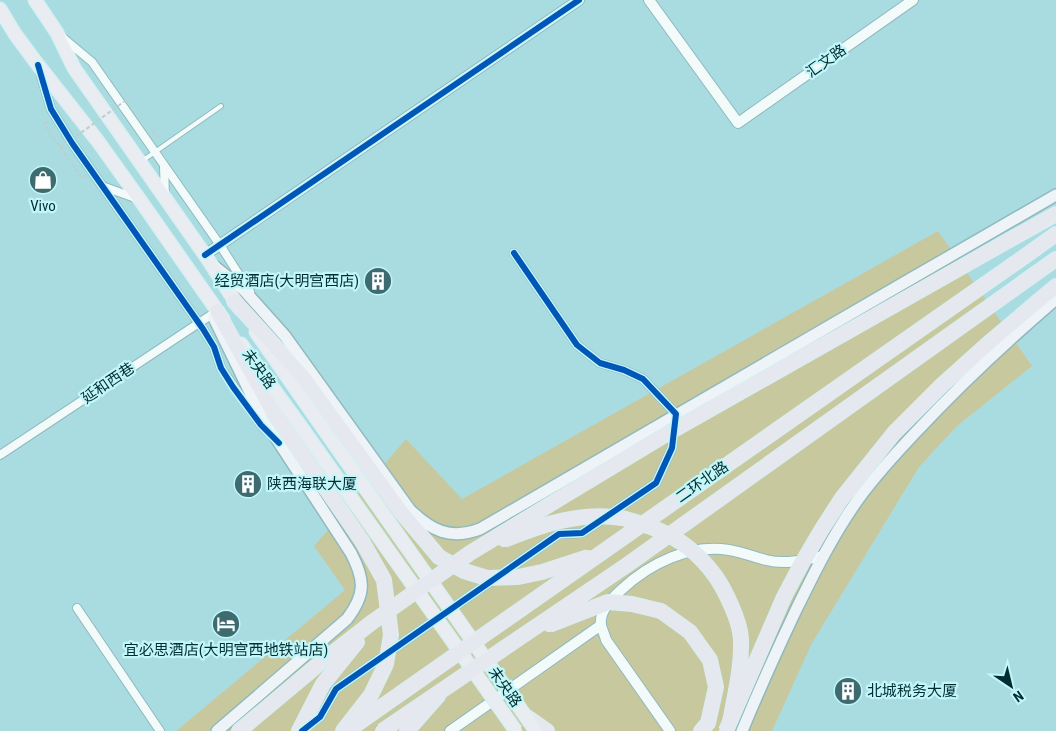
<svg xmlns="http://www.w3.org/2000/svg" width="1056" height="731" font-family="'Roboto Condensed','Noto Sans SC',sans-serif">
<rect width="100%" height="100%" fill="#a9dce1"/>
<path fill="#c8c89f" d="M 938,231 L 1032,366 L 957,426 L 919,467 L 812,643 L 772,731 L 176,731 L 345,590 L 314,546 L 406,439 L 462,499 Z"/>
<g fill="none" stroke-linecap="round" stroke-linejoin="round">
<defs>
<path id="service" d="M 142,161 L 221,106"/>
<g id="minor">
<path d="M 62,37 L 92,62 L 220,245 L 250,292"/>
<path d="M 40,72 L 51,109 L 72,143 L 203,329 L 214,347 L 221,368 L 261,425 L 268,432"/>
<path d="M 164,166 L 165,196"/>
<path d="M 102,186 L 138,199"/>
<path d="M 514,253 L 577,345 L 600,363 L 624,370 L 643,379 L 676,414 L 675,417"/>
<path d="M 0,455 L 217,311"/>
<path d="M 77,608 L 160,731"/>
<path d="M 302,730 L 320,717 L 336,689 L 559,534 L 582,533 L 656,483 L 672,448 L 674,429"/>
</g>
<g id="tertiary">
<path d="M 649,0 L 738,123 L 913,0"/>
<path d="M 205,255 L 579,0"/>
<path d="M 450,731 L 601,625"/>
<path d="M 670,731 L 606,640 C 605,635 602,630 601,625 C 599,612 612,598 621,590 C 650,563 689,544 729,550 C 742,552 754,557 766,560 C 785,565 805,560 823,556"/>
</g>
<g id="secondary">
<path d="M 214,266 L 244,290 L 285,336 L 410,510 C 432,531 450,540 480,529 C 672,416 864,306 1056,195"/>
<path d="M 214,318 L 261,415 L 351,553 C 365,580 366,594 347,619 L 217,731"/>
<path d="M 742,731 C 759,690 777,650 796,610 C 815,571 834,533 859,498 C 876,475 896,453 916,432 C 960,385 1007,341 1056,299"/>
</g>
<g id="primary">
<path d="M 35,0 L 57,33 L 74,68 L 205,255 L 240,309"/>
<path d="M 0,9 L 15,34 L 38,65 L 97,140 L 140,200 L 223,319"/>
<path d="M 256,332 L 323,428"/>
<path d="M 241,344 L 304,431"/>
</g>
<g id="trunk">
<path d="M 1004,243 L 1056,214"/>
<path d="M 1021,259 L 1056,234"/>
<path d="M 1032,276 L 1056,259"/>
<path d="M 234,301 L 304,378 L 402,513 L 439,557 L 464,571 L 487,578"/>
<path d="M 217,311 L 273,412"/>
<path d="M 942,385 L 991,341 L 1056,286"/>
<path d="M 661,611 L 690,632 L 710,660 L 716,687 L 708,723 L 701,731"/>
<path d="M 527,717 L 547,731"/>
<path d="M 239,731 L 320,663 L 371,623"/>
<path d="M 299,731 L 323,684 L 357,642"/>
<path d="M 343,731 L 371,695 L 386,664"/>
<path d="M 407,731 L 438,696"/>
</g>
</defs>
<use href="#service" stroke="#90b9bd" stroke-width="6"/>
<use href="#minor" stroke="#90b9bd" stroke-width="10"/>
<use href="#tertiary" stroke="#90b9bd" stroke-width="12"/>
<use href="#secondary" stroke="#90b9bd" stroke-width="14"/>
<use href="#primary" stroke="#d8eff2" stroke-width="15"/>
<use href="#trunk" stroke="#d8eff2" stroke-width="16"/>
<g stroke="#bdcece" stroke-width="2" stroke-dasharray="4 2.5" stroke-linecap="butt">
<path d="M 47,122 L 44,124 L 82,178 L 86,175"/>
<path d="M 152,130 L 160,139"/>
</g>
<use href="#service" stroke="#f2fafa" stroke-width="4"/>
<use href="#minor" stroke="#f2fafa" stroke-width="8"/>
<use href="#tertiary" stroke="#f2fafa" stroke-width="10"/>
<use href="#secondary" stroke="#edf3f6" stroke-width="11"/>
<use href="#primary" stroke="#e9edf2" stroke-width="12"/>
<use href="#trunk" stroke="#e6e8ef" stroke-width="14"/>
<defs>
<g id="primary-bridge">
<path d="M 323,428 L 536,731"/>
<path d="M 304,431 L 516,731"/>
</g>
<g id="trunk-bridge">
<path d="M 273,412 L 362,541 L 384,580 L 391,635 L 386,664"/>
<path d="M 504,540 C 541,525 581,511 622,518 C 632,520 641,524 651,527 C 679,538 698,552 716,577 C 726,592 740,621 741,639 C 742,667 735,695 730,722"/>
<path d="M 487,578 L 518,577 L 542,572 L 588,557"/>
<path d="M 371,623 L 470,553 L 567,494 L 670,432 L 1004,243"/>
<path d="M 549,625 L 608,602 L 632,604 L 661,611"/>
<path d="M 347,731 L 1021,259"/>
<path d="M 382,731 L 627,565 L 1032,276"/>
<path d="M 726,731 L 784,597 L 802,563 L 822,529 L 842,498 L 894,433 L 942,385"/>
</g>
</defs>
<use href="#primary-bridge" stroke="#d8eff2" stroke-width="15" stroke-linecap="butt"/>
<use href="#trunk-bridge" stroke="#d8eff2" stroke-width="16" stroke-linecap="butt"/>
<path stroke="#bdcece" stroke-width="2" stroke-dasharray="4 2.5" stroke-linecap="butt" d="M 60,148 L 129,98"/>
<use href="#primary-bridge" stroke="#e9edf2" stroke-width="12"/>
<use href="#trunk-bridge" stroke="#e6e8ef" stroke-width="14"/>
<defs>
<g id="cycleway">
<path d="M 38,65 L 51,109 L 72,143 L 203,329 L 214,347 L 221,368 L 233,387 L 261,425 L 279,443"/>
<path d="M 205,255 L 579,0"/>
<path d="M 302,731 L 320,717 L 336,689 L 559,534 L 582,533 L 656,483 L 672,448 L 676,414 L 643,379 L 624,370 L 600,363 L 577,345 L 514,253"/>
</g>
</defs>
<use href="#cycleway" stroke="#c2f7fa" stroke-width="9"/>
<use href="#cycleway" stroke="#0057b8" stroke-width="6"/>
</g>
<defs>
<symbol id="shop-disc" viewBox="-11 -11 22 22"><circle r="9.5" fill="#3d6b6f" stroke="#c2f7fa"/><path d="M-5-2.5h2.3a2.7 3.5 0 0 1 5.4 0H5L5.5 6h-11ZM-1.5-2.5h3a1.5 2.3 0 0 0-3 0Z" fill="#fff"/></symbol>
<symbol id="building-disc" viewBox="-11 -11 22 22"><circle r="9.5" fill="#3d6b6f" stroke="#c2f7fa"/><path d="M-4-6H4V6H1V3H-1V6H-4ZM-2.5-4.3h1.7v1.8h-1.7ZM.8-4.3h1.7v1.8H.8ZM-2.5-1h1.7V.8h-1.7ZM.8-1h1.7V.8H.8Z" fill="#fff"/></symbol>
<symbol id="hotel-disc" viewBox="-11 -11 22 22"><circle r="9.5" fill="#3d6b6f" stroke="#c2f7fa"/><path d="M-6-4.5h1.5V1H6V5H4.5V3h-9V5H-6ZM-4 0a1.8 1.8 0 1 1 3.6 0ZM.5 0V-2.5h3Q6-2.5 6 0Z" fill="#fff"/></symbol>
</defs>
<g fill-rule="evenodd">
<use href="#shop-disc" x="27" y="164" width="32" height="32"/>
<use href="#building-disc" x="362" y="265" width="32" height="32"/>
<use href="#building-disc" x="232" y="468" width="32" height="32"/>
<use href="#hotel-disc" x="210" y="608" width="32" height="32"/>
<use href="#building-disc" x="832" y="675" width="32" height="32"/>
</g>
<g text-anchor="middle" stroke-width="4.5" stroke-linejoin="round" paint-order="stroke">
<g font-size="15" fill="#032e31" stroke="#c2f7fa">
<text transform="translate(826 61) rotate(-35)" y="5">汇文路</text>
<text transform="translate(259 369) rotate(54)" y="5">未央路</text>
<text transform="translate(108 383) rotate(-34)" y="5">延和西巷</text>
<text transform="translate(702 482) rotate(-35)" y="5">二环北路</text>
<text transform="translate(505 687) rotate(55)" y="5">未央路</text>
</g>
<g font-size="15" fill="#032e31" stroke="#c2f7fa">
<text x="43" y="211">Vivo</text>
<text x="359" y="286" text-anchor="end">经贸酒店(大明宫西店)</text>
<text x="267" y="489" text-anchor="start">陕西海联大厦</text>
<text x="226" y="655">宜必思酒店(大明宫西地铁站店)</text>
<text x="867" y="696" text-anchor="start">北城税务大厦</text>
</g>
</g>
<g transform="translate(1011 686) rotate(145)" stroke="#c2f7fa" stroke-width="4" paint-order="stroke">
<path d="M0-4L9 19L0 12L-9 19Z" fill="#032e31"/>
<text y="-8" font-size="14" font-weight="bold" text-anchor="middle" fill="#032e31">N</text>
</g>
</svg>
